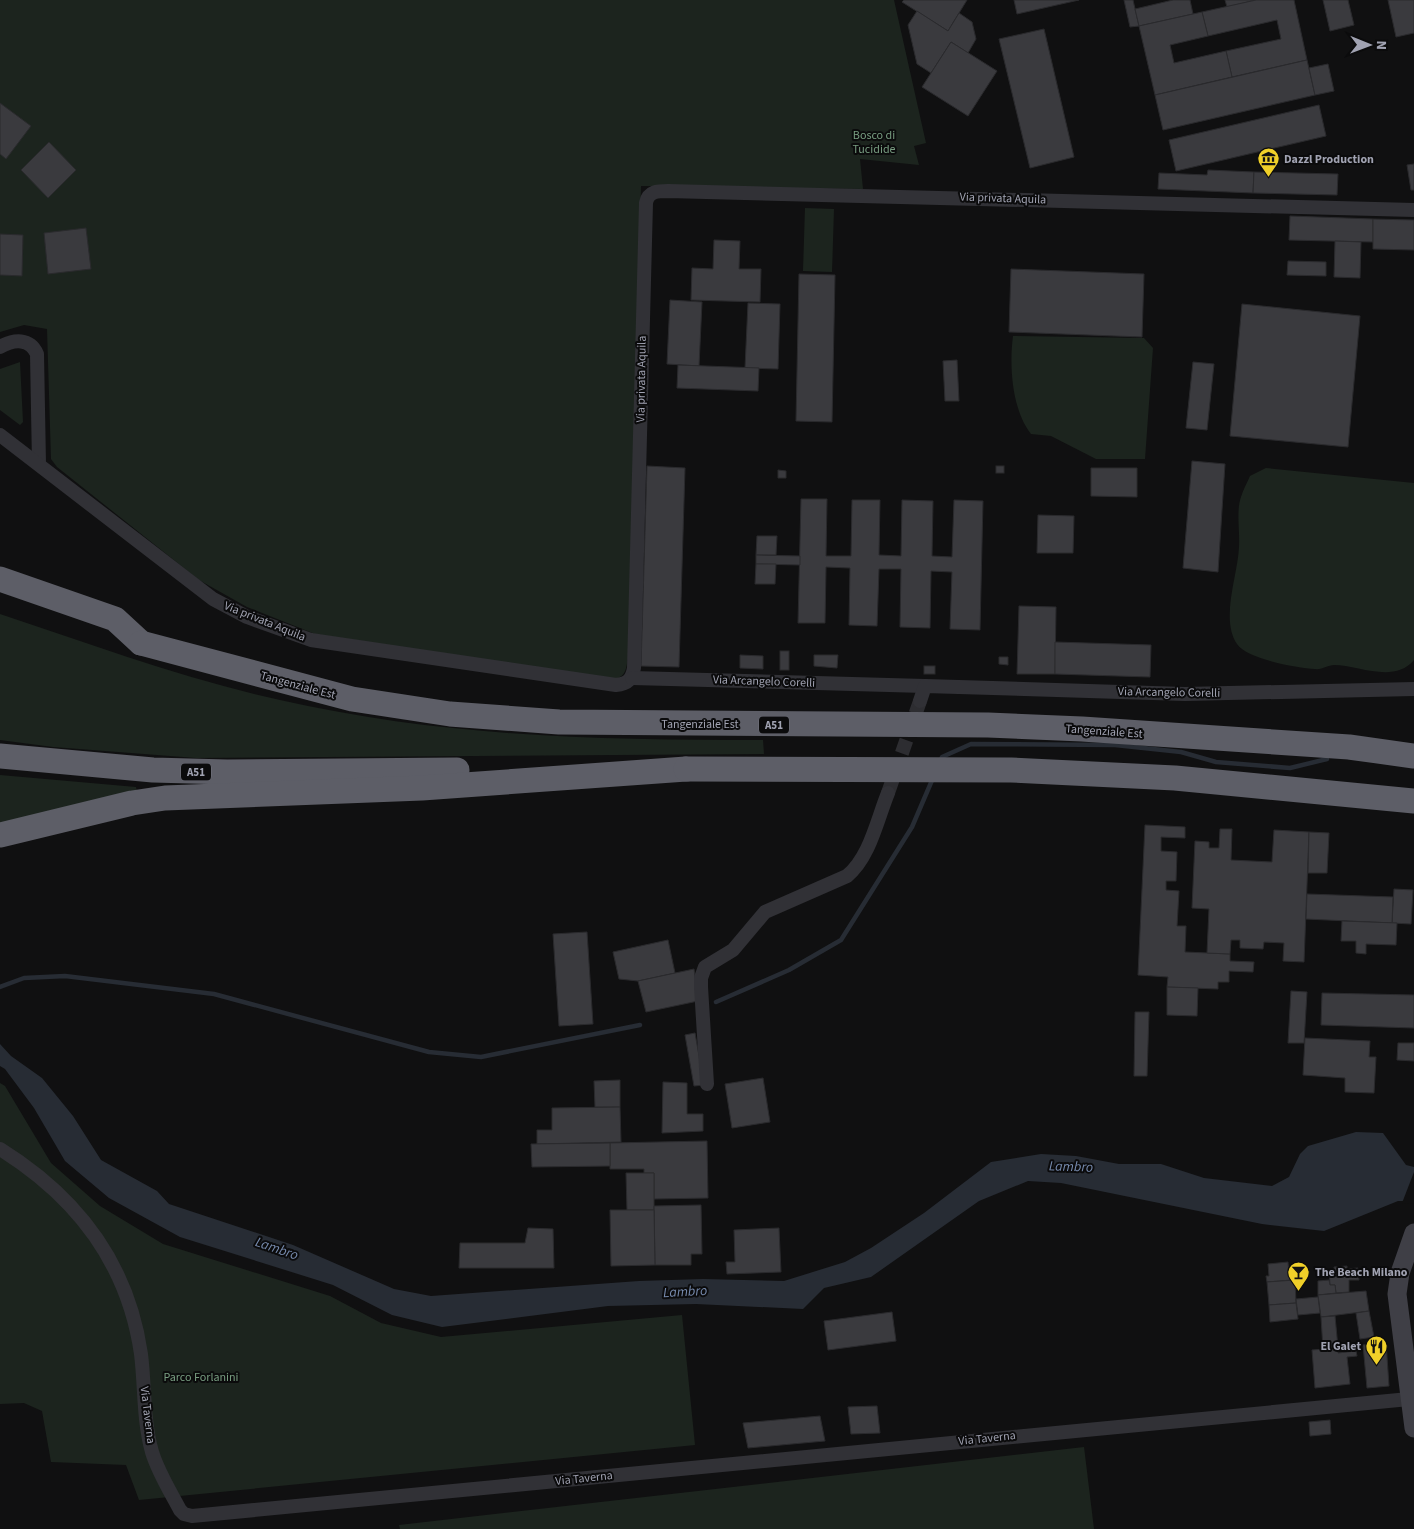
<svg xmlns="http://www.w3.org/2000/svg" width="1414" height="1529" font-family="'Source Sans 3',sans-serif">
<rect width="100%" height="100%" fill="#101011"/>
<g fill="#1c241e">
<path d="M 0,0 L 894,0 L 926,143 L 914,146 L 919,165 L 860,159 L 863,189 L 641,186 L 628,658 C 626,669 626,676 615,679 L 315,634 L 247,607 L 199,580 L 57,467 L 51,459 L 47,329 L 24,325 L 0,332 Z"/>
<path d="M 805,208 L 834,209 L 832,272 L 803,271 Z"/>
<path d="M 1013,336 L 1144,338 L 1153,348 L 1145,459 L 1096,459 L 1051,436 L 1031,434 C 1012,410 1009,366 1013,336 Z"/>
<path d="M 20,362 L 23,422 L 20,425 L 0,410 L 0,369 Z"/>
<path d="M 1266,468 L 1414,483 L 1414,660 C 1394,684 1358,665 1334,665 C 1328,665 1322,670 1315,669 C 1297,668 1247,659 1237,644 C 1220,619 1238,575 1239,547 C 1240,531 1236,511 1241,497 C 1243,490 1247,483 1250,476 Z"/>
<path d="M 0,614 C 93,645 185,679 280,700 C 443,737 597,740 763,740 L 764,754 L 196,758 L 53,747 L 0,740 Z"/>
<path d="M 0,775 L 136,787 L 137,792 L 0,828 Z"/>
<path d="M 0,1083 L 5,1086 L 51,1163 L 100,1206 L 163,1244 L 330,1296 L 381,1323 L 441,1337 L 682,1315 L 695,1445 L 139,1500 L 126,1465 L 51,1462 L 42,1411 L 24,1403 L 0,1404 Z"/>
<path d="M 1084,1447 L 1094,1529 L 400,1529 L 399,1525 Z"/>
</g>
<path fill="#272c34" d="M 0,1044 L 11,1056 L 42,1078 L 73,1116 L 101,1160 L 157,1191 L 169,1204 L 293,1245 L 394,1289 L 431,1296 L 639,1281 L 703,1279 L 784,1281 L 845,1262 L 871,1248 L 924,1213 L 991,1162 L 1041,1154 L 1076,1156 L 1119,1164 L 1161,1164 L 1204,1178 L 1272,1186 L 1289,1177 L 1300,1154 L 1308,1146 L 1356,1132 L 1383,1133 L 1406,1165 L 1414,1167 L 1414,1201 L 1398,1201 L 1324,1231 L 1262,1224 L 1061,1183 L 1028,1181 L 979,1201 L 871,1277 L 824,1288 L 803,1309 L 696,1304 L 608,1306 L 442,1327 L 392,1315 L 333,1285 L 180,1237 L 109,1198 L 65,1161 L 34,1108 L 5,1069 L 0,1066 Z"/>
<path fill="#101011" d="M 1414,1172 L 1414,1204 L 1402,1203 Z"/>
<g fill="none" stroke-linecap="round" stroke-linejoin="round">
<g stroke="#272c34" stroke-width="4.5">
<path d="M 940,762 L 942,757 L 971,744 L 1115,745 L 1181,752 L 1216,762 L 1290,768 L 1327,759"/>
<path d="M 0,987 L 24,978 L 65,976 L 214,994 L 429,1052 L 481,1057 L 640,1025"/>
<path d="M 716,1002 L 789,970 L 841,940 L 912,827 L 933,778"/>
</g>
</g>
<g fill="#3a3a3e" stroke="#2a2a2d">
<path d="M 904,0 L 967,0 L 948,31 L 902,2 Z"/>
<path d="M 1014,0 L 1079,0 L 1017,14 Z"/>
<path d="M 1133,0 L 1139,26 L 1130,27 L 1124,0 Z"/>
<path d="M 1173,0 L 1190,0 L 1193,14 L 1139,26 L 1135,9 Z"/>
<path d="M 1225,0 L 1256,0 L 1227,7 Z"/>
<path d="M 1256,0 L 1294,0 L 1307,60 L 1232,77 L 1226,51 L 1281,39 L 1277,20 L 1208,36 L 1202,12 Z"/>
<path d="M 1323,0 L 1348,0 L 1354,25 L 1330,31 Z"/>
<path d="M 1388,0 L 1414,0 L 1414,33 L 1396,37 Z"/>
<path d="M 917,11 L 948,31 L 959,13 L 972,22 L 976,39 L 968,53 L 951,42 L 931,73 L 917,64 L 908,25 Z"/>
<path d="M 1202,12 L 1208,36 L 1170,45 L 1174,63 L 1226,51 L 1232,77 L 1155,95 L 1139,26 Z"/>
<path d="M 1044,29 L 1074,157 L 1030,168 L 999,39 Z"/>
<path d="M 951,42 L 997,71 L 968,116 L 922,87 Z"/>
<path d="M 1307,60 L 1315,95 L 1163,130 L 1155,95 Z"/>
<path d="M 1328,64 L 1334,91 L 1315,95 L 1309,68 Z"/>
<path d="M 0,103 L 31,126 L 6,159 L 0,154 Z"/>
<path d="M 1319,105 L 1326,136 L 1176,171 L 1169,140 Z"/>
<path d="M 49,142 L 76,170 L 48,198 L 21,170 Z"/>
<path d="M 1414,164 L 1414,190 L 1411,190 L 1407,165 Z"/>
<path d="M 1208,170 L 1254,172 L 1253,193 L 1158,189 L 1159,173 L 1207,175 Z"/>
<path d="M 1254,172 L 1338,174 L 1337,195 L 1253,193 Z"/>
<path d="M 1290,216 L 1373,219 L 1373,242 L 1289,240 Z"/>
<path d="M 1373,219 L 1414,220 L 1414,250 L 1373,249 Z"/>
<path d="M 86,228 L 91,269 L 48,274 L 44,233 Z"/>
<path d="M 0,234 L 23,235 L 22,276 L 0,275 Z"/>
<path d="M 714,240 L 740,241 L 739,269 L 761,269 L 760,302 L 691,300 L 692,268 L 713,269 Z"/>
<path d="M 1335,241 L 1361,242 L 1360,278 L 1334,277 Z"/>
<path d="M 1288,261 L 1326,262 L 1326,276 L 1287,275 Z"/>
<path d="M 1011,269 L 1144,274 L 1142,337 L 1009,332 Z"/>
<path d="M 799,274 L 835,275 L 832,422 L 796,421 Z"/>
<path d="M 670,300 L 702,302 L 699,366 L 667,364 Z"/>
<path d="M 748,303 L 780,304 L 778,369 L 745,368 Z"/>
<path d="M 1242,304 L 1360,316 L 1348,447 L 1230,436 Z"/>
<path d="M 957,360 L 959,401 L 945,401 L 943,361 Z"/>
<path d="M 1193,362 L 1214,364 L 1207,430 L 1186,428 Z"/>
<path d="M 678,365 L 759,368 L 758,391 L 677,388 Z"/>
<path d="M 1192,461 L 1225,464 L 1218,572 L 1183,568 Z"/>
<path d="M 647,466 L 685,468 L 679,667 L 641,666 Z"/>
<rect x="996" y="466" width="8" height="7"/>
<path d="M 1091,468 L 1137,468 L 1137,497 L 1091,496 Z"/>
<path d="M 778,470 L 786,471 L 786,478 L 778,478 Z"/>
<path d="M 801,499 L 827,499 L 826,556 L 851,556 L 852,500 L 880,500 L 879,555 L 901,556 L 902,500 L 933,501 L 932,556 L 952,557 L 954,500 L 983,501 L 980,630 L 950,629 L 952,572 L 931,571 L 930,628 L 900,627 L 901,569 L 879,569 L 877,626 L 849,625 L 850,568 L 826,567 L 825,623 L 798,623 Z"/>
<path d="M 1038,515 L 1074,516 L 1073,553 L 1037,553 Z"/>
<path d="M 757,536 L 777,536 L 776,555 L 756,555 Z"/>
<path d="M 756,555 L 800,556 L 800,565 L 756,564 Z"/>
<path d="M 756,564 L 776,564 L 775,584 L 755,584 Z"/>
<path d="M 1019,606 L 1056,607 L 1055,674 L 1017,674 Z"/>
<path d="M 1055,642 L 1151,645 L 1150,677 L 1055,674 Z"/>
<rect x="780" y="651" width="9" height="19"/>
<path d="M 740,655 L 763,656 L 763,669 L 740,668 Z"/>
<path d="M 814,655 L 838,655 L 837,668 L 814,666 Z"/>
<path d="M 999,657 L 1008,657 L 1008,665 L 999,664 Z"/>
<rect x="924" y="666" width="11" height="8"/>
<path d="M 1145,825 L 1185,827 L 1185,838 L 1161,837 L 1161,851 L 1177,852 L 1176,881 L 1166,881 L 1166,890 L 1179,891 L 1177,926 L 1186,926 L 1185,952 L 1230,954 L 1230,961 L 1254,962 L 1253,972 L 1229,971 L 1229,982 L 1218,982 L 1218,989 L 1167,987 L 1168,977 L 1138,975 Z"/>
<path d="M 1220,829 L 1232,829 L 1231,860 L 1272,862 L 1274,830 L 1309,832 L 1304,962 L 1283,961 L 1284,943 L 1264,942 L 1263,949 L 1240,948 L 1240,940 L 1231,940 L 1230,954 L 1207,953 L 1209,909 L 1192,908 L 1195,841 L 1209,842 L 1209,848 L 1219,848 Z"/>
<path d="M 1309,832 L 1329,833 L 1327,873 L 1308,873 Z"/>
<path d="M 1394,889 L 1413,890 L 1411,924 L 1392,923 Z"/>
<path d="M 1307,894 L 1393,897 L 1392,923 L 1306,919 Z"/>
<path d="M 1342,921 L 1397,923 L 1396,945 L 1366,944 L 1366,954 L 1356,953 L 1356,941 L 1341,941 Z"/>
<path d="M 587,932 L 593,1024 L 559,1026 L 553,934 Z"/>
<path d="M 668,940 L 675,973 L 638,981 L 619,979 L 613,952 Z"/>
<path d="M 694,969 L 698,1001 L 646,1012 L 638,981 Z"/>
<path d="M 1167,987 L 1198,988 L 1197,1016 L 1167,1015 Z"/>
<path d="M 1291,991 L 1307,992 L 1304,1043 L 1288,1043 Z"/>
<path d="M 1322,993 L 1414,995 L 1414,1028 L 1321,1025 Z"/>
<path d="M 1135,1012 L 1149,1012 L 1147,1076 L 1134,1076 Z"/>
<path d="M 695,1033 L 704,1085 L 694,1086 L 685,1035 Z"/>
<path d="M 1305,1038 L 1370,1041 L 1369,1057 L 1376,1057 L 1374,1093 L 1345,1092 L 1345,1078 L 1303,1075 Z"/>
<path d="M 1398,1043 L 1414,1043 L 1414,1061 L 1397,1060 Z"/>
<path d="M 763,1078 L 770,1122 L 732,1128 L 725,1084 Z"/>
<path d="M 620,1080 L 620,1107 L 595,1107 L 594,1081 Z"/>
<path d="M 663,1082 L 687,1083 L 687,1114 L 703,1114 L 703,1131 L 662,1133 Z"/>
<path d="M 620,1107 L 621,1142 L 537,1144 L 537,1130 L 552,1130 L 552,1108 Z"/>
<path d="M 707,1141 L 708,1198 L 654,1199 L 654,1173 L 644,1173 L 644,1169 L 610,1169 L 610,1143 Z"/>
<path d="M 610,1143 L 610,1166 L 532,1167 L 531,1144 Z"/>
<path d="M 626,1173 L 654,1173 L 654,1210 L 627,1210 Z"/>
<path d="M 701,1205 L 702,1254 L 691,1254 L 691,1265 L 655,1265 L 654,1206 Z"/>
<path d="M 610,1210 L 654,1210 L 655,1265 L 611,1266 Z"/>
<path d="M 528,1228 L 553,1229 L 554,1268 L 459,1268 L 460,1243 L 525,1243 Z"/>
<path d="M 779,1228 L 781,1272 L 727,1274 L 726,1262 L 735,1262 L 734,1230 Z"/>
<path d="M 1288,1262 L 1289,1275 L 1292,1274 L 1292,1280 L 1267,1282 L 1266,1276 L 1269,1276 L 1268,1264 Z"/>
<path d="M 1347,1266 L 1347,1269 L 1358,1268 L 1359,1280 L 1349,1280 L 1349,1292 L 1336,1293 L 1335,1285 L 1330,1285 L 1329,1270 L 1334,1270 L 1334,1267 Z"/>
<path d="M 1295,1280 L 1296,1303 L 1269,1305 L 1267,1282 Z"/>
<path d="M 1329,1280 L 1330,1285 L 1335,1285 L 1336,1293 L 1318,1295 L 1318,1281 Z"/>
<path d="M 1366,1291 L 1369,1311 L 1321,1317 L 1318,1295 Z"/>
<path d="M 1318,1297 L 1320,1313 L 1298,1315 L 1296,1299 Z"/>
<path d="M 1296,1303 L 1298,1319 L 1270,1322 L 1269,1305 Z"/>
<path d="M 1369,1311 L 1374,1337 L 1360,1339 L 1356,1313 Z"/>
<path d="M 892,1312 L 896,1341 L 828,1350 L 824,1321 Z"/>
<path d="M 1335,1316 L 1338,1348 L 1323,1349 L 1321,1317 Z"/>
<path d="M 1386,1342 L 1389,1386 L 1367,1388 L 1363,1345 Z"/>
<path d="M 1338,1348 L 1338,1353 L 1356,1351 L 1357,1356 L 1347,1357 L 1350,1384 L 1315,1388 L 1312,1350 Z"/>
<path d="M 877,1406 L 880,1433 L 851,1434 L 848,1407 Z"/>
<path d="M 820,1416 L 825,1441 L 748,1448 L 743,1423 Z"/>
<path d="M 1330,1420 L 1331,1434 L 1310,1436 L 1309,1422 Z"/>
</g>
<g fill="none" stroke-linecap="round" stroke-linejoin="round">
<path stroke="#2d2d31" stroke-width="14" stroke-dasharray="14 7" stroke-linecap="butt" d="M 888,793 L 920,701"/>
<g stroke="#313136" stroke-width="14">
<path d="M 0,347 C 14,339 30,338 37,354 L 39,464"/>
<path d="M 0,435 L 213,599 L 247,617 L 311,640 L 616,685 C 628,684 632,679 634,668 L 646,203 C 648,191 658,191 668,191 L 1414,210"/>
<path d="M 632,678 L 925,686"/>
<path d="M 920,701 L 925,686 L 1185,694 L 1414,689"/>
<path d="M 707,1084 L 701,987 L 701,978 L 705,967 L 733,950 L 765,912 L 847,876 C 870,857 877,820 888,793"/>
<path d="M 0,1149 C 77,1197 128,1263 141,1354 C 145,1386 143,1420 152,1452 C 158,1472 170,1491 180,1510 L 184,1514 L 192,1516 L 1409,1399"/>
</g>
<path stroke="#3f3f46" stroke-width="19" d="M 1414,1233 L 1400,1273 L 1397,1294 L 1414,1428"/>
<g stroke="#5d5e67" stroke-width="25">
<path d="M 0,579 L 115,619 L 141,643"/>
<path d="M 0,756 L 153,770 L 227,772 L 457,770"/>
<path d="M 0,835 L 132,803 L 165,798 L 422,788 L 686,769"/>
</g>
<g stroke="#5d5e67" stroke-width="25">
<path d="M 141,643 L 352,699 L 450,714 L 559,722 L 988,725 L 1082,729 L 1349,747 L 1414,756"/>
<path d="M 686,769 L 1011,770 L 1175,778 L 1414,801"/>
</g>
</g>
<defs>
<symbol id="museum-pin" viewBox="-11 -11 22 30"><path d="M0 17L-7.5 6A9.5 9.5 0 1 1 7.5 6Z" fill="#f0d029" stroke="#0b0b0c"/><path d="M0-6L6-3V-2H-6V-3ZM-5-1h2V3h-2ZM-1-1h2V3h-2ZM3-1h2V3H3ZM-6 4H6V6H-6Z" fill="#111"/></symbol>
<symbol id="bar-pin" viewBox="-11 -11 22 30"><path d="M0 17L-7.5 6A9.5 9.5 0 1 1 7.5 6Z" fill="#f0d029" stroke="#0b0b0c"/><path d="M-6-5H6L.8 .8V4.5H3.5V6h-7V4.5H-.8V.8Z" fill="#111"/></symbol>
<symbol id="restaurant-pin" viewBox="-11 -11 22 30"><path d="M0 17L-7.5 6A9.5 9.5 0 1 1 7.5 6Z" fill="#f0d029" stroke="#0b0b0c"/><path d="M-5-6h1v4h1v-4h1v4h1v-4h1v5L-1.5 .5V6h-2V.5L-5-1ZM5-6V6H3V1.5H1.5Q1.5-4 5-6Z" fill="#111"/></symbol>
</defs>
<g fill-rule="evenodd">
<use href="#museum-pin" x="1256" y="146" width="25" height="34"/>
<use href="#bar-pin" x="1286" y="1260" width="25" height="34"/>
<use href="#restaurant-pin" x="1364" y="1334" width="25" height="34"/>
</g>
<g text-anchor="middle" stroke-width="4" stroke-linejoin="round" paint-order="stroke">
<g fill="#0b0b0c" stroke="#747580" stroke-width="1">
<rect x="759" y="716.5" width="30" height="17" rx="4"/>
<rect x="181" y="763.5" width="30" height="17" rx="4"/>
</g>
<g font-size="11" font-weight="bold" fill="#a1a3b2">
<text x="774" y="729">A51</text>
<text x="196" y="776">A51</text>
</g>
<g font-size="12" fill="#789d81" stroke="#0b0b0c">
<text x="874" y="139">Bosco di<tspan x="874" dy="14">Tucidide</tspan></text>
<text x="201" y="1381">Parco Forlanini</text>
</g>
<g font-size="12" font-weight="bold" fill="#a1a3b2" stroke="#0b0b0c" text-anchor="start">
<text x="1284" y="163">Dazzl Production</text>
<text x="1315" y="1276">The Beach Milano</text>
<text x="1361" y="1350" text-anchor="end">El Galet</text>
</g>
<g font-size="12" fill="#a1a3b2" stroke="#0b0b0c">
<text transform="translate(1003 198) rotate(2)" y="4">Via privata Aquila</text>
<text transform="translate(641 379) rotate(-89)" y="4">Via privata Aquila</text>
<text transform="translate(265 621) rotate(22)" y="4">Via privata Aquila</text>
<text transform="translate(764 681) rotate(2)" y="4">Via Arcangelo Corelli</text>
<text transform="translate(298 685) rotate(15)" y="4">Tangenziale Est</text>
<text transform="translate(1169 692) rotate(1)" y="4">Via Arcangelo Corelli</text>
<text x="700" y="728">Tangenziale Est</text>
<text transform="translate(1104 731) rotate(4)" y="4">Tangenziale Est</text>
<text transform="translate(148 1415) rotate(83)" y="4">Via Taverna</text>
<text transform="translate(987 1438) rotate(-6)" y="4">Via Taverna</text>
<text transform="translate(584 1478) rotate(-6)" y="4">Via Taverna</text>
</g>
<g font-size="14" font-style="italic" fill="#778bae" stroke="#0b0b0c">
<text transform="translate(1071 1166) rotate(2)" y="5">Lambro</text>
<text transform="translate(277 1248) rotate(19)" y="5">Lambro</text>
<text transform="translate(685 1291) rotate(-3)" y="5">Lambro</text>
</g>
</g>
<g transform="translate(1369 45) rotate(91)" stroke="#0b0b0c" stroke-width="4" paint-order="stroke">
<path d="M0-4L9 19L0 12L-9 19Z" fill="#a1a3b2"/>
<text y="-8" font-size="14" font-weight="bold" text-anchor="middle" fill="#a1a3b2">N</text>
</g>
</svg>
